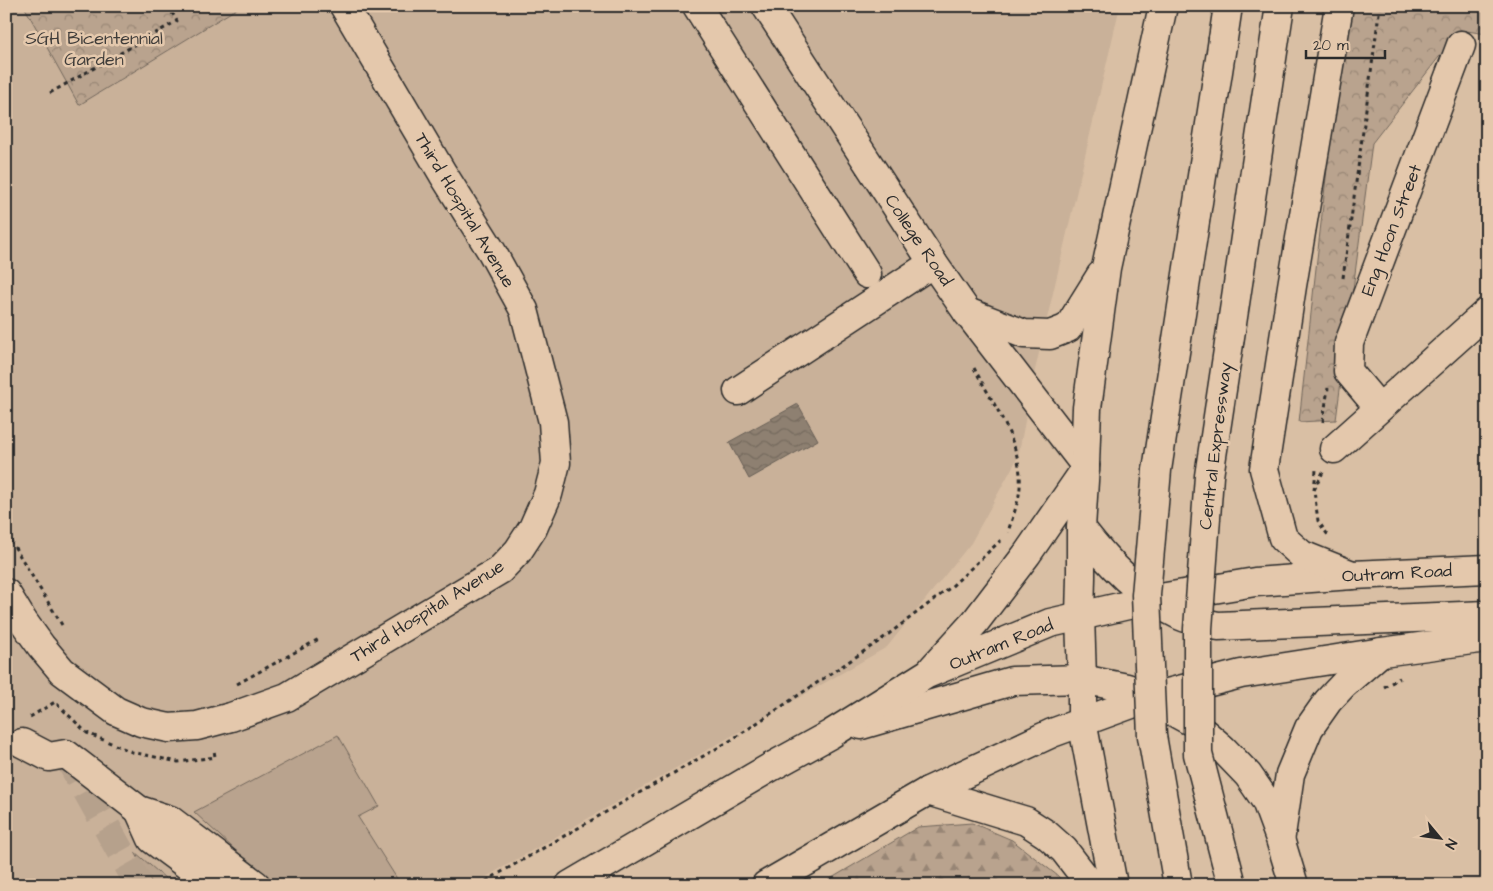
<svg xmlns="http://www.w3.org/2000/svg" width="1493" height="891" font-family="'Architects Daughter',sans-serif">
<defs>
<pattern id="forest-firs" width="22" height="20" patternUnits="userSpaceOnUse" patternTransform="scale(1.25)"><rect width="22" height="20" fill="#b9a38e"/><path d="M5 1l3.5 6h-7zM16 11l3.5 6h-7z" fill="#978574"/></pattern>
<pattern id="park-crowns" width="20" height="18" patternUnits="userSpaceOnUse" patternTransform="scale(1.25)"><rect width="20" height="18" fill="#b9a38e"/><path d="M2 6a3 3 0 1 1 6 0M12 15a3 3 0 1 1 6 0" fill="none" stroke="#978574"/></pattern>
<pattern id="water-waves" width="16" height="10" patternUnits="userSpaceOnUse" patternTransform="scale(1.25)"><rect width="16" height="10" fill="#8e8071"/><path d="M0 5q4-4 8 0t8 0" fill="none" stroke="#74695d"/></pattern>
</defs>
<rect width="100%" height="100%" fill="#d9bfa4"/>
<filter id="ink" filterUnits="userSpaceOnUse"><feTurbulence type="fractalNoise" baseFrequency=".02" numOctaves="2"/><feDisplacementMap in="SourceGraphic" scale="10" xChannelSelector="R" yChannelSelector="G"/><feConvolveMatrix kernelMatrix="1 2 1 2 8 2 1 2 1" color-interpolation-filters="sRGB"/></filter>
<g filter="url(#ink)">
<path fill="#c9b199" d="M 6,6 L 1120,6 L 1035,370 L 1018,457 L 971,543 L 887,647 L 472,885 L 6,885 Z"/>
<g fill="#b9a38e" stroke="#72675c">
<path d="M 338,735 L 379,806 L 358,817 L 401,885 L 273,885 L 194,812 Z"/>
<path d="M 135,852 L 173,885 L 153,885 Z"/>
</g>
<path fill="url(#forest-firs)" stroke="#72675c" d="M 972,823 L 1012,840 L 1058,876 L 1064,885 L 820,885 L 918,827 Z"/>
<g fill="url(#park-crowns)" stroke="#72675c">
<path d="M 24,6 L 241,6 L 79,105 Z"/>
<path d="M 1345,6 L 1487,6 L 1487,34 L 1460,30 L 1372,143 L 1336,420 L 1299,422 Z"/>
</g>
<path fill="url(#water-waves)" stroke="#665e55" d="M 798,404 L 818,440 L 749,479 L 729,442 Z"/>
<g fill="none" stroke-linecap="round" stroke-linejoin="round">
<path stroke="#b6a18c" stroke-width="28" stroke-dasharray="28 14" stroke-linecap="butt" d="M 66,754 L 139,885"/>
<defs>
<g id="minor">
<path d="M 697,6 L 867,274"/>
<path d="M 766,6 L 933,263 L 967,312 L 1085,465"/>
<path d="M 738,391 L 933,263"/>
<path d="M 1379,408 L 1348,371 L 1349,343 L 1461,45"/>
<path d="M 1334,449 L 1487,312"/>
<path d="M 6,593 L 23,621 L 41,646 L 62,671 L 116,711 L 141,722 L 169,728 L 197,726 L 231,717 L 287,697 L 500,570 L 518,551 L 533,528 L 548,494 L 556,463 L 553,422 L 524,310 L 492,252 L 443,174 L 344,6"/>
<path d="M 22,743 L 49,757 L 66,754 L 139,810 L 170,820 L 256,885"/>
<path d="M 139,810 L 152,839 L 214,885"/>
</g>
<g id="major">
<path d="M 1085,465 L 1081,528 L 1081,577 L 1080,616 L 1082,679 L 1082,721 L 1113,885"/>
<path d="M 1081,528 C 1109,564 1139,596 1181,616 C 1192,621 1206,623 1218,626 L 1487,615"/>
<path d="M 933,668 L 975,622 L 1027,554 L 1085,470"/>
<path d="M 861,725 L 1012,681 L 1082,679 L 1127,688 L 1148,698 L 1192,722 L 1223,749 L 1248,775 L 1266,801 L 1280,839 L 1294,885"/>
<path d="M 928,791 L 1026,821 L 1046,834 L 1064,850 L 1091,885"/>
<path d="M 1281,835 L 1290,774 L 1309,728 L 1328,701 L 1344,684 L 1381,652"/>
<path d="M 570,885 L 771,767 L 831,734 L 927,674 L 1050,623 L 1154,599 L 1255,582 L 1352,575 L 1487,569"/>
<path d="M 766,885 L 928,791 L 1052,733 L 1148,698 L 1241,674 L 1382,652 L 1487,638"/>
</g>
<g id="highway">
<path d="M 1339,6 L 1292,286 L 1264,469 L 1283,538 L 1302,555 L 1352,575"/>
<path d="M 1276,32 L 1280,6"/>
<path d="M 1223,39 L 1228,6"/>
<path d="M 967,312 L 1024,334 L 1050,335 L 1068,328 L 1101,275"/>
<path d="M 1085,465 L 1087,408 L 1106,268 L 1163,6"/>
</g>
</defs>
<use href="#minor" stroke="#2b2b2b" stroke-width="31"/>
<use href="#major" stroke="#2b2b2b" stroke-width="31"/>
<use href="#highway" stroke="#2b2b2b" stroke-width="31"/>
<g stroke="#2b2b2b" stroke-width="3" stroke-dasharray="4 4" stroke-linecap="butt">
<path d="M 50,93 L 177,21 L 168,6"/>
<path d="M 1343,278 L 1380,6"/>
<path d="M 974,368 C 993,404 1023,444 1020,487 C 1019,502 1012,518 1008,532"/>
<path d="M 1323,422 L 1328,388"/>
<path d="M 1323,472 L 1314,490 L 1318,521 L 1328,535"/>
<path d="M 1314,490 L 1316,470"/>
<path d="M 6,533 L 62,625"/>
<path d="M 237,684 L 319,639"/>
<path d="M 1384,687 L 1400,678"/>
<path d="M 30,717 L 55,702 L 87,733 L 132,752 L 178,762 L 215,757 L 214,750"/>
<path d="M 479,885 L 733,739 L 878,642 L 951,587 L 1001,540"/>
</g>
<use href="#minor" stroke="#e4c8ac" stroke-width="28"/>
<use href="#major" stroke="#e4c8ac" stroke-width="28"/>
<use href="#highway" stroke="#e4c8ac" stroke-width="28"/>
<defs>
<g id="highway-bridge">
<path d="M 1178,885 L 1152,736 L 1146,595 L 1157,470 L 1223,39"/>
<path d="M 1232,885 L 1198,754 L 1198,629 L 1209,476 L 1276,32"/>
</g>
</defs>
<use href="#highway-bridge" stroke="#2b2b2b" stroke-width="31" stroke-linecap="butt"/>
<use href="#highway-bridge" stroke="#e4c8ac" stroke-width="28"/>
</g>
</g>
<g text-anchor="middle" stroke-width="5" stroke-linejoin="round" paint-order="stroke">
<g font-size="18" fill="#403d3a" stroke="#e4c8ac">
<text x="94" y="44">SGH Bicentennial<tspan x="94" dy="21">Garden</tspan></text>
</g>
<g font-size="18" fill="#2b2b2b" stroke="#e4c8ac">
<text transform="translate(465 210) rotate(59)" y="6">Third Hospital Avenue</text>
<text transform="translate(1391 230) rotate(-69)" y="6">Eng Hoon Street</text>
<text transform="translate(919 240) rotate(56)" y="6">College Road</text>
<text transform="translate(1215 446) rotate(-83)" y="6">Central Expressway</text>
<text transform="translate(1397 573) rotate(-3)" y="6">Outram Road</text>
<text transform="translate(427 611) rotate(-32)" y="6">Third Hospital Avenue</text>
<text transform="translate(1001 644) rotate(-22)" y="6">Outram Road</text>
</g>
</g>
<rect width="1493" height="891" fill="none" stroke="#e4c8ac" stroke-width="25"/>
<rect x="12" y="12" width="1468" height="866" fill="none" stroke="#2b2b2b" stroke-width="2" filter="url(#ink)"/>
<g transform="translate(1440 838) rotate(119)" stroke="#e4c8ac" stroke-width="4" paint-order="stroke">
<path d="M0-4L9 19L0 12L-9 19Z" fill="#2b2b2b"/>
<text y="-8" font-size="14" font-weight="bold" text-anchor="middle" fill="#2b2b2b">N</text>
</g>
<path d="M1306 50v8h79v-8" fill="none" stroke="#2b2b2b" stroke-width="2.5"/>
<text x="1313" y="50" font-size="15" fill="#2b2b2b" stroke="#e4c8ac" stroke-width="4" paint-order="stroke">20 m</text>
</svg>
